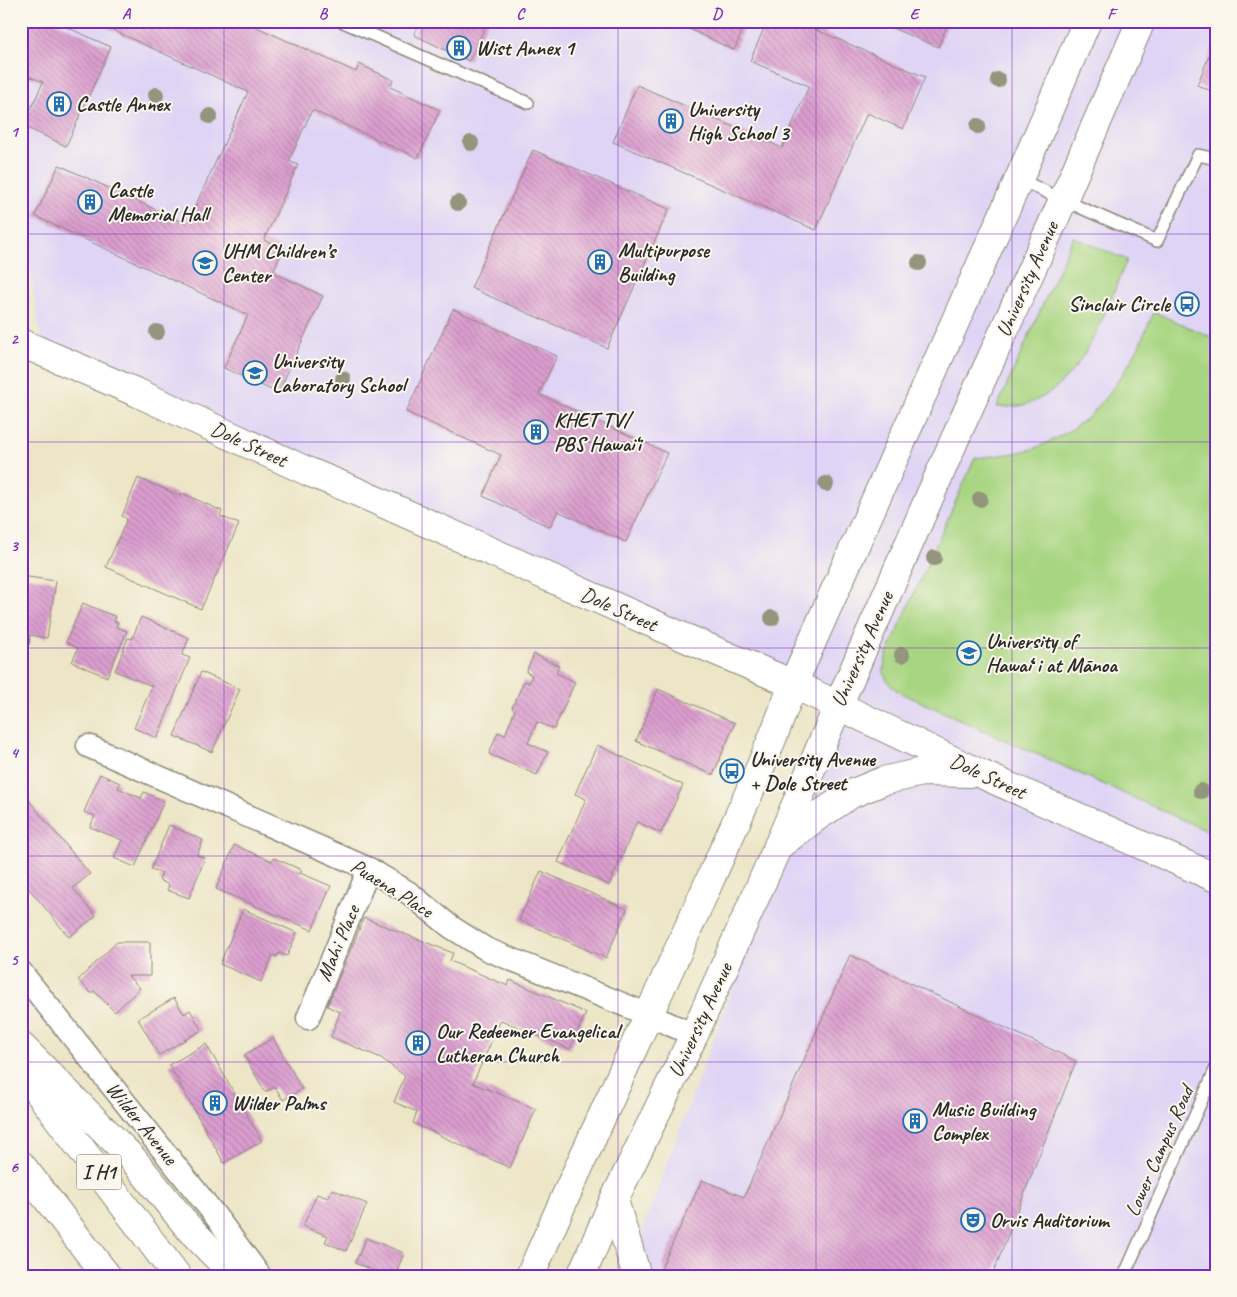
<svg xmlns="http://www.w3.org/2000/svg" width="1237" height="1297" font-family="Caveat,sans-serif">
<defs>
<pattern id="building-back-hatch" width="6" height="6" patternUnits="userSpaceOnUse" patternTransform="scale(1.25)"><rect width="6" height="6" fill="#dc9ed0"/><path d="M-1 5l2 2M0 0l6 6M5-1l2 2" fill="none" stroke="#b381a9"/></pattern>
</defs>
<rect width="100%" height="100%" fill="#fbf7ec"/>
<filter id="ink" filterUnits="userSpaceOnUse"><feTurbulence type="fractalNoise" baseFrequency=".02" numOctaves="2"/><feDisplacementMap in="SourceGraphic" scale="10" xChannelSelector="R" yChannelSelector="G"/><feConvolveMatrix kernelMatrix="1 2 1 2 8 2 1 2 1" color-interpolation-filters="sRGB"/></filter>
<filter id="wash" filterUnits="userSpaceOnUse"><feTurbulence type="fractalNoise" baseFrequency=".0096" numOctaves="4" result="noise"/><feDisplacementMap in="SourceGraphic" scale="20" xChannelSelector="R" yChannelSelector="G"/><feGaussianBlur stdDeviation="1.12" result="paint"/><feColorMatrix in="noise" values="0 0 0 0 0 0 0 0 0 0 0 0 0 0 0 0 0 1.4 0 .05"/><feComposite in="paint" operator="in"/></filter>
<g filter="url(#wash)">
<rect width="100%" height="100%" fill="#ece5c6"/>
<polygon fill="#dfd4f5" points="21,21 1216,21 1216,1276 651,1276 638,1241 837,706 43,352 21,209"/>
<g fill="#a8d581" stroke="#6a8056">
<path d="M1073 237 1127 260C1105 311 1083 388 1024 405 1016 407 1005 407 997 407Z"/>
<path d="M1154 312 1216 339V835L903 694C885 684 880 675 887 654L975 458 1010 454 1033 449 1053 440 1072 429 1091 415 1110 392 1126 369 1139 346Z"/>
</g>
<g id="blocks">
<g fill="url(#building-back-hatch)">
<polygon points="29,21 53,21 111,47 66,146 23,126 43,82 21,73 21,38"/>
<polygon points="112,21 252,21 250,24 356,72 359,64 393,80 390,87 440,110 418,158 312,110 289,161 298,165 264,240 283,249 273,272 323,296 278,393 224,368 248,315 35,216 59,165 187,224 248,92 108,28"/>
<polygon points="420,21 488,21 469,61 414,35"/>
<polygon points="672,21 747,21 734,50"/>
<polygon points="767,21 796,21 925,77 903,129 867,113 816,230 613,142 637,85 782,148 809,86 750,61"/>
<polygon points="875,21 949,21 938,47"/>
<polygon points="1216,39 1216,93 1197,85"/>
<polygon points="533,150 669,209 607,348 471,288"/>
<polygon points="453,309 557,356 539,394 667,453 626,542 558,511 550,527 483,496 501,455 406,412"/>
<polygon points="138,478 181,496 182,493 222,511 220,516 239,524 201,609 106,567 127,519 122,516"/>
<polygon points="21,576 56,581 47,638 30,635 29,645 21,643"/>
<polygon points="83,603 116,617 114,621 118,622 116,627 127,631 107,677 72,662 78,648 66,642"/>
<polygon points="141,617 189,638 182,655 190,658 157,738 134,728 152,686 115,671 128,638 132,639"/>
<polygon points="534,654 559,666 556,673 575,682 554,729 537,722 528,743 548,752 537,775 489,754 498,732 505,735 515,710 512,708 524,681 529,683 532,675 526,672"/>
<polygon points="201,672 240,689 212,752 174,736"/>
<polygon points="658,689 735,723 713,775 636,741"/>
<polygon points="597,745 683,785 661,833 637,822 609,885 558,862 586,799 575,794"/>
<polygon points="100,774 120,783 118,788 141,798 144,792 164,801 135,867 114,858 122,840 90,827 95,816 84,812"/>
<polygon points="21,791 90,874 73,888 96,916 69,937 21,879"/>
<polygon points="169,825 203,840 197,855 205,858 189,898 167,890 169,885 159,880 162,873 151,869"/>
<polygon points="234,845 272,861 274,858 302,870 300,873 331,886 312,930 216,889"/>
<polygon points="541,871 627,909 606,958 519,920"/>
<polygon points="243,909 297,933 287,956 279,953 277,957 273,955 261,982 220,964"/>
<polygon points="364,918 453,953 450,961 508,986 510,980 586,1013 570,1049 501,1020 473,1083 536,1109 510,1168 413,1123 417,1112 394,1102 405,1076 381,1058 331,1037 340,1012 327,1006"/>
<polygon points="117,942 150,942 150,976 128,976 140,988 115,1012 94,991 91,993 78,980"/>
<polygon points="850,955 1076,1061 992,1276 666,1276 662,1266 702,1180 744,1197"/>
<polygon points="174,998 184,1014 190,1010 202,1030 159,1055 138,1019"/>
<polygon points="273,1038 302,1089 283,1100 275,1087 265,1092 244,1055"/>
<polygon points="206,1044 262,1141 224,1163 169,1065"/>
<polygon points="332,1189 367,1204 346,1251 325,1242 328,1236 303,1226 317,1194 328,1198"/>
<polygon points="366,1238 404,1253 395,1276 387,1276 355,1263"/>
</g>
</g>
</g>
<g filter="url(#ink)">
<use href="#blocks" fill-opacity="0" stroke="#8c8878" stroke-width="1"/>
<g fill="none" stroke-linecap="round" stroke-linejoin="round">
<g stroke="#8c8878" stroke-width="14">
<g id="service">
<polyline points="341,21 528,103"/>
<polyline points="1019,179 1063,200 1157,241 1198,155 1216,159"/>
<polyline points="1124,1276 1216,1068"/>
</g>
</g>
<g stroke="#8c8878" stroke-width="25">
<g id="minor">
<polyline points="88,746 369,869 409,893 451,927 486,949 649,1015 694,1035"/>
<polyline points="21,972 214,1214 260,1276"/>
<polyline points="308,1018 369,869"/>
</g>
</g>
<g stroke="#8c8878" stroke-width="30">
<g id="tertiary">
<polyline points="21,343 138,393 309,472 353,490 681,636 793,684 981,774 1216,878"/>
<polyline points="778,846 815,818 851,794 883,781 922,772 969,773"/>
</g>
</g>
<g stroke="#8c8878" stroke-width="30">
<g id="secondary">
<path d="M530 1276C588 1144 650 1014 709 882 738 817 769 752 793 684L1019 179 1087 21"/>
<polyline points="581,1276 614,1200 694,1035 778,846 838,706 954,441 1063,200 1141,21"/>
</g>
</g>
<g stroke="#8c8878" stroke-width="30">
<g id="motorway">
<polyline points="21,1046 132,1158 188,1227 212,1252 236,1276"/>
<polyline points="21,1069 177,1276"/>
<polyline points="21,1165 107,1276"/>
<polyline points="614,1200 637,1276"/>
</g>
</g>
<use href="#service" stroke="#fff" stroke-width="11"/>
<use href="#minor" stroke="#fff" stroke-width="22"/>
<use href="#tertiary" stroke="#fff" stroke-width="28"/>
<use href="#secondary" stroke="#fff" stroke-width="28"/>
<use href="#motorway" stroke="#fff" stroke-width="28"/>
</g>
<g fill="#93967c">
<circle cx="998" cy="80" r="8"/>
<circle cx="156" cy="95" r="8"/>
<circle cx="210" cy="116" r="8"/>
<circle cx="978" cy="126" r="8"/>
<circle cx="471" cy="143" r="8"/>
<circle cx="458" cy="203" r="8"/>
<circle cx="919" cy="263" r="8"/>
<circle cx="157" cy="332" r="8"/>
<circle cx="343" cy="379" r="8"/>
<circle cx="826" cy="484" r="8"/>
<circle cx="980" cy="499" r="8"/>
<circle cx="934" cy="558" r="8"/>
<circle cx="772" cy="618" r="8"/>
<circle cx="902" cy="655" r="8"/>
<circle cx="1201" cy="791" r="8"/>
</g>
</g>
<path fill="none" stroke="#7b2cbf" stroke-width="1" stroke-opacity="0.55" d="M224 21V1276M422 21V1276M618 21V1276M816 21V1276M1012 21V1276M21 234H1216M21 442H1216M21 648H1216M21 856H1216M21 1062H1216"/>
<defs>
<g id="building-ring" transform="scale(1.25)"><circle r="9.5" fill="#fbf7ec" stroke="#1f6fb2" stroke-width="1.5"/><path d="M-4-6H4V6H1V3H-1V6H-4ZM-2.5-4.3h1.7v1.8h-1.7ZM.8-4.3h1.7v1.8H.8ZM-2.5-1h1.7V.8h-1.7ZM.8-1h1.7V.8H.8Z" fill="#1f6fb2"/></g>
<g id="school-ring" transform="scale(1.25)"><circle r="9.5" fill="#fbf7ec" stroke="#1f6fb2" stroke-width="1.5"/><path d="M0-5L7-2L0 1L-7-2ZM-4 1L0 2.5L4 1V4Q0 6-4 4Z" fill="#1f6fb2"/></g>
<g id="bus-ring" transform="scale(1.25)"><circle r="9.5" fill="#fbf7ec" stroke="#1f6fb2" stroke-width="1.5"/><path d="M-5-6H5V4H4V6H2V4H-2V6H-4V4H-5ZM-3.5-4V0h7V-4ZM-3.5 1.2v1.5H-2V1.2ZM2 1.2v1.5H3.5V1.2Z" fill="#1f6fb2"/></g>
<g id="university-ring" transform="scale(1.25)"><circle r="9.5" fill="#fbf7ec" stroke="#1f6fb2" stroke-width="1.5"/><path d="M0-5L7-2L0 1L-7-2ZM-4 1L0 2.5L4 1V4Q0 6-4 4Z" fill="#1f6fb2"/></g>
<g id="theatre-ring" transform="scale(1.25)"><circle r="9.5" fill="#fbf7ec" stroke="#1f6fb2" stroke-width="1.5"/><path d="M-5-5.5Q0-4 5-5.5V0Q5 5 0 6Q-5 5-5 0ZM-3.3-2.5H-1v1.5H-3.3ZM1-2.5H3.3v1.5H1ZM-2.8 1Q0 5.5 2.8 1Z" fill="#1f6fb2"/></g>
</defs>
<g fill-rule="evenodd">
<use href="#building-ring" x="459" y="48"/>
<use href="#building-ring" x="59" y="104"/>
<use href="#building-ring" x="671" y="121"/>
<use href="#building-ring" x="90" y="202"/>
<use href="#building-ring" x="600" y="262"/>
<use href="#school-ring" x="205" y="263"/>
<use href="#bus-ring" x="1187" y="304"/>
<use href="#school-ring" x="255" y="373"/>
<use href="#building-ring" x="536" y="432"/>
<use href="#university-ring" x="969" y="653"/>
<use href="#bus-ring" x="732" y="771"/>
<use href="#building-ring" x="418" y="1043"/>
<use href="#building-ring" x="215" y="1103"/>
<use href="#building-ring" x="915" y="1121"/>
<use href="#theatre-ring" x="973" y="1220"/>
</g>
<g text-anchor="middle" stroke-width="4" stroke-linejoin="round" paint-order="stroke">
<rect fill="#fbf7ec" stroke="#696865" stroke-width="1" x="76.5" y="1154.5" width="45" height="35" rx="4"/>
<g font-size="20" font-weight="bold" fill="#2b2b2b">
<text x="99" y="1179">I H1</text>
</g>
<g font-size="21" font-weight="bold" fill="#2b2b2b" stroke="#fbf7ec" text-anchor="start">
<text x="476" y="55">Wist Annex 1</text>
<text x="76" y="111">Castle Annex</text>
<text x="688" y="116">University<tspan x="688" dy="24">High School 3</tspan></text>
<text x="108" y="197">Castle<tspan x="108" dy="24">Memorial Hall</tspan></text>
<text x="618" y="257">Multipurpose<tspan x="618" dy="24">Building</tspan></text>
<text x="222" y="258">UHM Children’s<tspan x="222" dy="24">Center</tspan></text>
<text x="1170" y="311" text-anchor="end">Sinclair Circle</text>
<text x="272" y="368">University<tspan x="272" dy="24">Laboratory School</tspan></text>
<text x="554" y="427">KHET TV/<tspan x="554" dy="24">PBS Hawai‘i</tspan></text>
<text x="986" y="648">University of<tspan x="986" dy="24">Hawaiʻi at Mānoa</tspan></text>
<text x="750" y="766">University Avenue<tspan x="750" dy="24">+ Dole Street</tspan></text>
<text x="436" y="1038">Our Redeemer Evangelical<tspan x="436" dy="24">Lutheran Church</tspan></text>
<text x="232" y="1110">Wilder Palms</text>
<text x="932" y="1116">Music Building<tspan x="932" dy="24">Complex</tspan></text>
<text x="990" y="1227">Orvis Auditorium</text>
</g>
<g font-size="21" fill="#2b2b2b" stroke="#fbf7ec">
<text transform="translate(1027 279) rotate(-66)" y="7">University Avenue</text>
<text transform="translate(249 444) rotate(25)" y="7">Dole Street</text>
<text transform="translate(619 609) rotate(24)" y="7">Dole Street</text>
<text transform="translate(862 649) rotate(-66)" y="7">University Avenue</text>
<text transform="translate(988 776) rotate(25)" y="7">Dole Street</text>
<text transform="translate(392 888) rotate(32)" y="7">Puaena Place</text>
<text transform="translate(338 943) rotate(-67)" y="7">Mahi Place</text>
<text transform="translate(700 1020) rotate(-65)" y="7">University Avenue</text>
<text transform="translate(142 1123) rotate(51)" y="7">Wilder Avenue</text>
<text transform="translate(1159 1151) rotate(-66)" y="7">Lower Campus Road</text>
</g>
</g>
<rect width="1237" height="1297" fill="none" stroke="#fbf7ec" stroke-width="55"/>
<rect x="28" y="28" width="1182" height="1242" fill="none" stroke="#7b2cbf" stroke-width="2"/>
<g font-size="16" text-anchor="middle" font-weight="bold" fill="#7b2cbf">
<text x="126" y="19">A</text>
<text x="323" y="19">B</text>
<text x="520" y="19">C</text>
<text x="717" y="19">D</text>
<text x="914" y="19">E</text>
<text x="1111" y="19">F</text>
<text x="14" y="137">1</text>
<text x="14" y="344">2</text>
<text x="14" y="551">3</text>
<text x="14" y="758">4</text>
<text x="14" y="965">5</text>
<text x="14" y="1172">6</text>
</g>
</svg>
